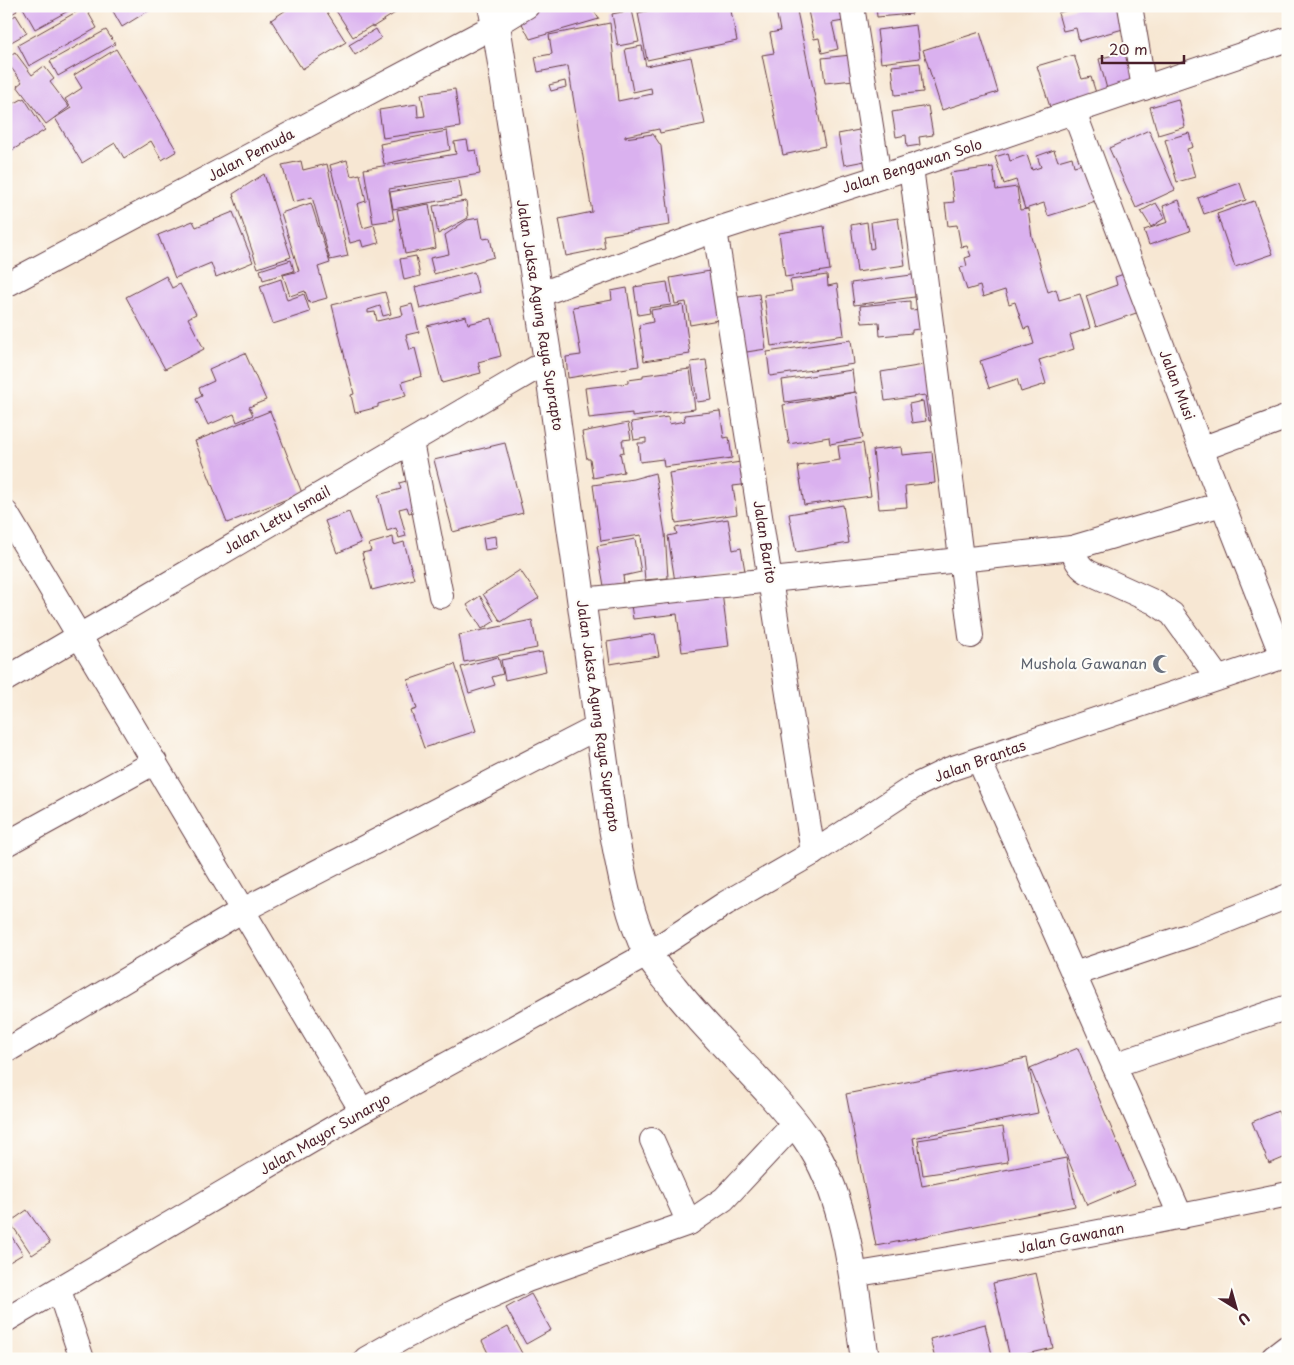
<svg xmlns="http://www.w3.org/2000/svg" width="1294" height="1365" font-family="'Playpen Sans',sans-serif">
<rect width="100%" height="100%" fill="#fdfcf7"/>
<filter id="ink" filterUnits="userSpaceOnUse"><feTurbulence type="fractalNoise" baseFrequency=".02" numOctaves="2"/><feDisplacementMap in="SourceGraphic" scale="10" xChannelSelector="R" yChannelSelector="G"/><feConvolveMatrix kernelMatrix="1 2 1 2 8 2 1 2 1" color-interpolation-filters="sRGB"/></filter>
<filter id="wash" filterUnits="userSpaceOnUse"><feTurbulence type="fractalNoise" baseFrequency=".0096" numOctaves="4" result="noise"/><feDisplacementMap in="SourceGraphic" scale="20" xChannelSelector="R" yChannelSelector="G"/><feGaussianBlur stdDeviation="1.12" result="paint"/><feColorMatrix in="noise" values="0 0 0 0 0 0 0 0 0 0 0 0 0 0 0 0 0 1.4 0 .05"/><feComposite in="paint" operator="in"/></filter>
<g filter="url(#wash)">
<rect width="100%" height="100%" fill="#f7e7d3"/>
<g id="blocks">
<g fill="#dab1ef">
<polygon points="6,6 15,6 17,11 6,17"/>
<polygon points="22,6 77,6 35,29"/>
<polygon points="110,6 156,6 122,27"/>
<polygon points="292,6 323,6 346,42 302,69 271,20"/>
<polygon points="333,6 406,6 373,27 371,26 353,37"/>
<polygon points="531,6 591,6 599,19 530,39 517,14"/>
<polygon points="668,6 730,6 737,41 647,60 638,13"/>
<polygon points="796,6 825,146 783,155 762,55 774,53 770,33 780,31 776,10"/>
<polygon points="807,6 847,6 849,20 832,23 838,49 822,53 819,38 814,39"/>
<polygon points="876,6 911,6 912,14 877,17"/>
<polygon points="1081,6 1122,6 1127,28 1079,41 1076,28 1063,31 1058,13"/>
<polygon points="85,7 97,28 29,66 18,45"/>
<polygon points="632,10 639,42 618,46 612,14"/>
<polygon points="16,15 27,33 6,45 6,21"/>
<polygon points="610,23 618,101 652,94 651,88 633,92 625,49 642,46 646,66 691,57 705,124 660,133 659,129 625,136 625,138 653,134 661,146 670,225 603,235 605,248 566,256 559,219 592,212 568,66 538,72 535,57 552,54 549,35"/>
<polygon points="916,25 920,58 881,63 877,30"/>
<polygon points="376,29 381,38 355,55 349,45"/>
<polygon points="106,30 115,44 58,76 50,61"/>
<polygon points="980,32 998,92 942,110 923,50"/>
<polygon points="116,49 177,151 162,160 151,141 124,158 115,143 82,163 55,118 71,108 65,99 82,88 74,75"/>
<polygon points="1127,51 1136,85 1108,93 1099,59"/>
<polygon points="15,52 32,75 44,66 54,79 50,82 69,107 46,124 17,86 22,82 6,61 6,58"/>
<polygon points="851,55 854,80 825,83 822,58"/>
<polygon points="1074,55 1082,79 1091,77 1096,93 1050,107 1037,66"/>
<polygon points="920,63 923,92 895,95 892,66"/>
<polygon points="565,81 566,87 551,91 549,85"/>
<polygon points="455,89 460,127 383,138 379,110 417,104 418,117 425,116 421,94"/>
<polygon points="24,98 45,130 6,154 6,108"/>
<polygon points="1178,99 1185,127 1158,135 1150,107"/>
<polygon points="928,106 933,135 919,137 920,145 907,147 906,135 896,137 892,112"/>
<polygon points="864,129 870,160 844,165 838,134"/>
<polygon points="1149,130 1175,190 1136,208 1109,148"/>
<polygon points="447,131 450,150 384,164 380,144"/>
<polygon points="1189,133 1193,147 1187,149 1195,177 1177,182 1165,140"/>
<polygon points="467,140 469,151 476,150 480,174 389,189 394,220 373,223 364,169 456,154 454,142"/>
<polygon points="1054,150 1058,161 1072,157 1074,166 1090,162 1102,199 1048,216 1044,203 1025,209 1016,180 1004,184 995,157 1008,153 1010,161 1027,155 1032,170 1041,167 1037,156"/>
<polygon points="347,160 351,176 360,174 366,201 357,204 363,228 374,225 379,243 363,247 361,240 350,243 330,165"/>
<polygon points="301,161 303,170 327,164 348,256 330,260 312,197 293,202 282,165"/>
<polygon points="993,167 996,190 1017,187 1020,210 1028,209 1032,237 1048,292 1056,289 1059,300 1080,294 1090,328 1070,335 1074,349 1039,360 1046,384 1021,392 1017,379 989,388 980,361 1034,344 1029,327 1024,329 1015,302 1009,304 1005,290 983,297 980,286 967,290 960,268 967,266 965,258 971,256 967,246 961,247 957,225 948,226 945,203 954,202 950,173"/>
<polygon points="264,174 291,257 258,268 233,194"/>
<polygon points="459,180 462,197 393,209 390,192"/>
<polygon points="1240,183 1246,200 1204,214 1198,198"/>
<polygon points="1179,200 1190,231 1149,245 1144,230 1168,222 1163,206"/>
<polygon points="466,201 468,218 438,234 433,206"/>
<polygon points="1254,201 1273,254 1235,267 1217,214"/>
<polygon points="311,203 330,263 318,267 327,298 309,303 305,291 290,296 283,275 299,271 281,213"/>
<polygon points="1156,203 1165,218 1151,227 1141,211"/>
<polygon points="429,204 436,248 405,254 397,210"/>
<polygon points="233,212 253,262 216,277 211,263 175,278 158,235 193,221 196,227"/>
<polygon points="479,218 483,239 490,238 494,257 434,274 430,258 449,254 445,235 467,220"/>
<polygon points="898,218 905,265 857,272 851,225 867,222 870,249 874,248 871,222"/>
<polygon points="824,226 830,270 785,277 779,233"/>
<polygon points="416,256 420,276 404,280 400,259"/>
<polygon points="291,260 294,271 263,280 260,270"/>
<polygon points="710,271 724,319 690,325 686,302 675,304 670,278"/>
<polygon points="474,272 479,293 420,309 415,287"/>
<polygon points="1130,272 1142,311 1096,327 1086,296 1117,285 1115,277"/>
<polygon points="919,274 922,296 854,305 851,283"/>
<polygon points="827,275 828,286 837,284 844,335 771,346 764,295 792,291 790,280"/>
<polygon points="166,276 172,288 180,284 196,314 188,318 204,349 165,369 126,297"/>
<polygon points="281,279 287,300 304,294 310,312 273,324 260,286"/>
<polygon points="667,282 671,305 649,308 650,313 638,315 634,287"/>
<polygon points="627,288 639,366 568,378 566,357 581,355 573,307 612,300 611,291"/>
<polygon points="385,292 391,314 383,316 380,306 368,310 368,313 375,312 377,321 403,315 401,307 412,304 419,332 406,335 410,350 415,348 422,376 402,382 406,396 378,404 378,407 355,413 351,395 354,394 332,305"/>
<polygon points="759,294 766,349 740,353 732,298"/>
<polygon points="910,301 910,310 924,309 925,328 912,330 912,333 880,336 879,322 862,323 860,306"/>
<polygon points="683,305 690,354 644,361 639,325 653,322 651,310"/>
<polygon points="466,316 468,324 492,318 501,356 478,362 481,373 442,383 427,326"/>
<polygon points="851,340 854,364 770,376 767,352"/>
<polygon points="245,353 266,400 249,407 253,415 237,422 234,414 208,425 196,399 202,396 199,388 214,381 209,369"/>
<polygon points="706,360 712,400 697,402 691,362"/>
<polygon points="930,364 942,419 929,421 925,395 885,401 881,372"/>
<polygon points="690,369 695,409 632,417 632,413 589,418 585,388 628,383 628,380 643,378 643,375"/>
<polygon points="852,370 855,392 785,402 782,380"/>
<polygon points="856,392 863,438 830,444 829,437 789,444 783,405"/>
<polygon points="923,401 926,421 912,423 909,404"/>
<polygon points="270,411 302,493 227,523 195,441"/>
<polygon points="720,411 724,438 729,437 732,458 664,467 663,459 640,462 638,443 646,443 646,438 634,440 631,422 668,417 669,424 685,421 684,415"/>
<polygon points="628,423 631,439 622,440 624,452 620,453 624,472 593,478 590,459 587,459 582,432"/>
<polygon points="505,443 523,513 453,532 434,460"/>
<polygon points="863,443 871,496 804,505 798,466 840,460 838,446"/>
<polygon points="901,447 902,455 932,452 935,483 905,486 907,507 879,509 873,450"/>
<polygon points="747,461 750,484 733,486 737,514 676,523 669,473"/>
<polygon points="655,473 665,533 668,578 645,580 641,535 601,541 593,485 633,479"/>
<polygon points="410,480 418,511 409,513 407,507 399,509 406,536 399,538 396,528 387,531 378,495 401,489 399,483"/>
<polygon points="843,505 849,543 796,552 789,514"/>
<polygon points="349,512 361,543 337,553 325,521"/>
<polygon points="728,519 733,550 741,548 745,571 675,582 668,536 677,534 675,528"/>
<polygon points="496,536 497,548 485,550 483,538"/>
<polygon points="393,537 394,545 404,542 414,579 372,590 362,553 371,551 369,544"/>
<polygon points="635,539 641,572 623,576 624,583 604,586 597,546"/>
<polygon points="520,570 539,598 501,622 483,594"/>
<polygon points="722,593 729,646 682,652 677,614 633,619 631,605"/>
<polygon points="480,596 495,621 482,629 467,605"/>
<polygon points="532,620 537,648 464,662 459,635"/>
<polygon points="655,634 659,656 610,664 607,642"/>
<polygon points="542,652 546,671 505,680 501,660"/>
<polygon points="498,657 503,674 492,677 495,685 469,693 461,667"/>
<polygon points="455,664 476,731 424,748 411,711 417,709 408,680"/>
<polygon points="1078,1048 1135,1185 1087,1205 1030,1068"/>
<polygon points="1027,1058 1038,1113 913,1138 922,1186 1066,1158 1075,1206 876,1246 846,1094"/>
<polygon points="1278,1111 1288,1134 1288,1156 1269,1164 1252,1122"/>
<polygon points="1003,1127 1008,1162 923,1175 918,1140"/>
<polygon points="27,1210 50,1243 32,1255 10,1222"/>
<polygon points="6,1228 23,1254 6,1264"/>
<polygon points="1036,1273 1053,1348 1010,1358 993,1283"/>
<polygon points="531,1294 551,1330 526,1344 506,1308"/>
<polygon points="985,1324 993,1359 935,1359 930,1339"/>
<polygon points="508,1327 525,1359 491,1359 482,1341"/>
</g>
</g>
</g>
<g filter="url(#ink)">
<use href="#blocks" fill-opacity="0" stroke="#643d44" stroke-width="1"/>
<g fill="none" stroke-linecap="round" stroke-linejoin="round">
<g stroke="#643d44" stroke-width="26">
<g id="street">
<polyline points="852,6 879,177"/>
<polyline points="1130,6 1144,88"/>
<polyline points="1074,112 1201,449 1282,656"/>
<polyline points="911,167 971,636"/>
<polyline points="715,230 813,853"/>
<polyline points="6,285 496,25 527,6"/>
<polyline points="538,295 715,230 911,167 1288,39"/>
<polyline points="411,442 441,596"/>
<polyline points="1201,449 1288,417"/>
<polyline points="6,513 362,1111"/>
<path d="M1072 548C1075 558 1078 566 1088 572L1154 602 1172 614 1218 678"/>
<polyline points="583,600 1072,548 1222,504"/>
<polyline points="6,679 548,361"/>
<polyline points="979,760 1181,1217"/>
<polyline points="6,844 155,762"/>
<polyline points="1074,974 1193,934 1288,896"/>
<polyline points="6,1051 243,910 598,727"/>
<polyline points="1114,1065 1288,1007"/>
<polyline points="652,1140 689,1223"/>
<path d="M852 1275C998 1252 1143 1225 1288 1194"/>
<polyline points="59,1290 82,1359"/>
<polyline points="6,1320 362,1111 648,954 726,903 813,853 915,786 950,769 1288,655"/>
<polyline points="366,1359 401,1339 456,1311 527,1280 689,1223 724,1199 794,1124"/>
</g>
</g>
<g stroke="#643d44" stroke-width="30">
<polyline id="secondary" points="1275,1359 1288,1349"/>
</g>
<g stroke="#643d44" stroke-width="30">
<path id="primary" d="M492 6 496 25 548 361 613 828C621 870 628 914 647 952 653 965 665 977 674 988 715 1041 768 1084 806 1138 849 1199 854 1287 865 1359"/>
</g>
<use href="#street" stroke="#fff" stroke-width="24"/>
<use href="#secondary" stroke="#fff" stroke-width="28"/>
<use href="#primary" stroke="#fff" stroke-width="28"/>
</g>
</g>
<defs>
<g id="mosque-bare" transform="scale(1.5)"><path d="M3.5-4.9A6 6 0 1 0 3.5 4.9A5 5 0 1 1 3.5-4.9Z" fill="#6b7280" stroke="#fdfcf7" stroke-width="2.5" paint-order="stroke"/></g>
</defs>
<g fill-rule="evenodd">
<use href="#mosque-bare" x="1162" y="664"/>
</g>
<g text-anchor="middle" stroke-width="4.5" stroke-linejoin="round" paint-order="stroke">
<g font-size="14" fill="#4a1f2b" stroke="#fdfcf7">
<text transform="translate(251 155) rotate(-28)" y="5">Jalan Pemuda</text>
<text transform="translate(912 166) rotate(-18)" y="5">Jalan Bengawan Solo</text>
<text transform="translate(540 315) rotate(81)" y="5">Jalan Jaksa Agung Raya Suprapto</text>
<text transform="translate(1177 385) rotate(69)" y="5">Jalan Musi</text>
<text transform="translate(277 520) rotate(-30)" y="5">Jalan Lettu Ismail</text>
<text transform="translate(765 542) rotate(81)" y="5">Jalan Barito</text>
<text transform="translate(598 716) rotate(82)" y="5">Jalan Jaksa Agung Raya Suprapto</text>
<text transform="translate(980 761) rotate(-20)" y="5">Jalan Brantas</text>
<text transform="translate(325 1134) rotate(-30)" y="5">Jalan Mayor Sunaryo</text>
<text transform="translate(1071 1238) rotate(-11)" y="5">Jalan Gawanan</text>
</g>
<g font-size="14" fill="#5b616d" stroke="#fdfcf7" text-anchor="end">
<text x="1147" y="669">Mushola Gawanan</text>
</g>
</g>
<rect width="1294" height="1365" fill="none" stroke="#fdfcf7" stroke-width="25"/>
<g transform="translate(1236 1308) rotate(143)" stroke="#fdfcf7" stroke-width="4" paint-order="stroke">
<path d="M0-4L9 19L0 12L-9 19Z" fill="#4a1f2b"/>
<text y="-8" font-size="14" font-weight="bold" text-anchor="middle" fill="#4a1f2b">U</text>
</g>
<path d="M1102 55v8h82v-8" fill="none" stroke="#4a1f2b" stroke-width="2.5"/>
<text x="1109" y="55" font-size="15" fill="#4a1f2b" stroke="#fdfcf7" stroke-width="4" paint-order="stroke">20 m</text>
</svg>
